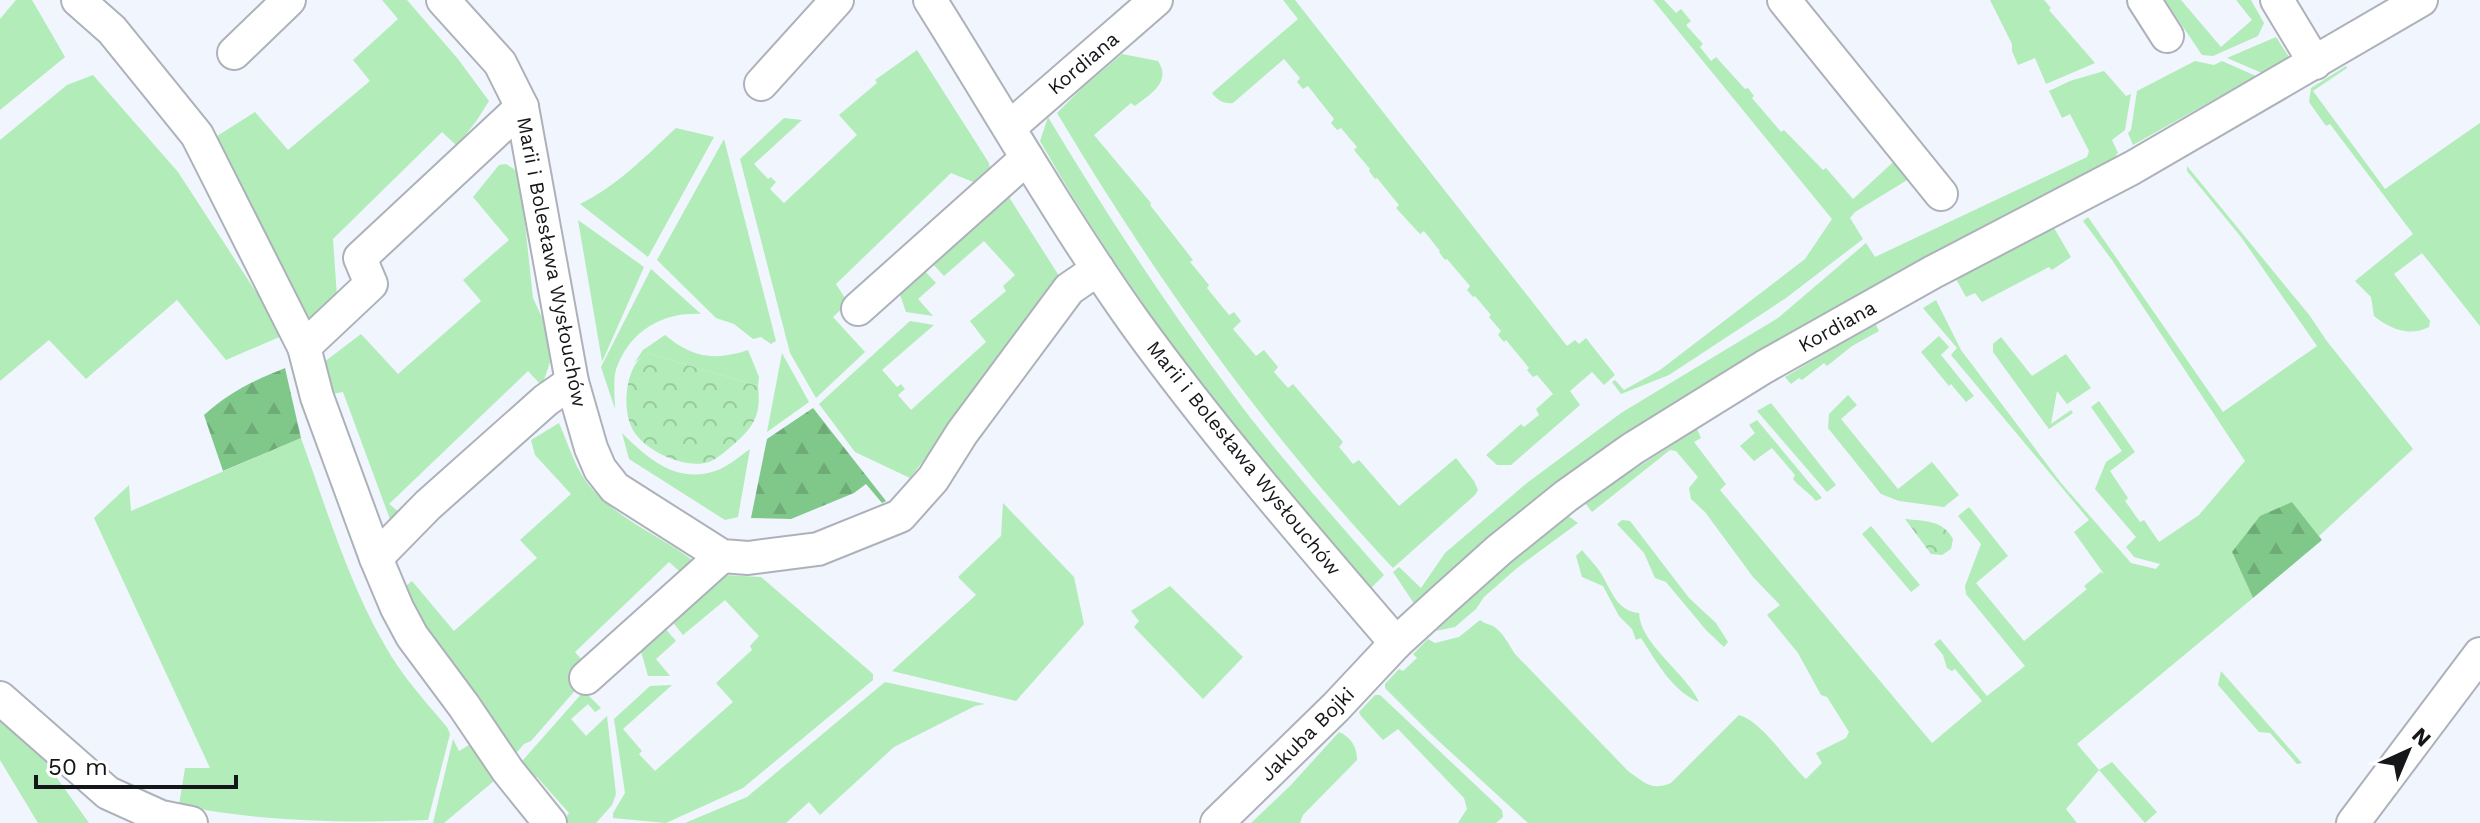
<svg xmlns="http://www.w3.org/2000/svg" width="2480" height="823" font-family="'Work Sans',sans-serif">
<defs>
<pattern id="forest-firs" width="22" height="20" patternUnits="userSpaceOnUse" patternTransform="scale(2)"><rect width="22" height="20" fill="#80c88a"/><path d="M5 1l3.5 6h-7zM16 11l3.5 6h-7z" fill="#6eab76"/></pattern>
<pattern id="park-crowns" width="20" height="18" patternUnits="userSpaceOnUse" patternTransform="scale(2)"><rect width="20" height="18" fill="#b2ecb8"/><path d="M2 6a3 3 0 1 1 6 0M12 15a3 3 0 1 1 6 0" fill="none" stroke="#98ca9e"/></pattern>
</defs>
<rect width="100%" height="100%" fill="#f0f5fe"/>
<g fill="#b2ecb8">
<polygon points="16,0 32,0 65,57 0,110 0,19"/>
<polygon points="382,0 407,0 458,59 489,101 477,120 457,146 442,132 333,239 337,297 311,324 286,296 214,138 255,112 288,150 370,81 353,60 398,19"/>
<path d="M1283 0H1295L1567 346 1575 340 1579 344 1586 338 1615 375 1604 385 1592 372 1570 391 1580 405 1511 465H1497L1486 455 1521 424 1524 427 1539 415 1536 409 1553 394 1537 375 1533 377 1527 370 1529 368 1506 340 1504 342 1498 335 1501 331 1489 317 1491 315 1475 296 1473 297 1467 290 1470 286 1447 259 1445 260 1439 252 1440 251 1424 231 1420 234 1396 208 1399 205 1377 178 1375 179 1369 171 1370 169 1354 150 1357 147 1341 128 1337 130 1331 123 1334 119 1308 86 1303 89 1297 82 1300 78 1284 59 1233 103C1224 104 1218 101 1212 93L1298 19Z"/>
<polygon points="1653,0 1664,0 1676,13 1681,9 1691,21 1686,25 1703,44 1700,47 1711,61 1716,57 1745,89 1748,88 1754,96 1752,98 1781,132 1784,130 1823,170 1826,168 1853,199 1902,154 1917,174 1855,212 1850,218 1863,239 1786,298 1669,375 1621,394 1612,382 1615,380 1624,390 1660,370 1805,259 1832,219"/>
<polygon points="1990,0 2044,0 2051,8 2049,10 2095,63 2046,84 2035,58 2018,65 2012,51 2012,44"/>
<polygon points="2165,0 2181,0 2221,47 2252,20 2236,0 2251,0 2264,23 2258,36 2213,56 2202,55"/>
<polygon points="2276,37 2289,57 2262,73 2227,58"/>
<polygon points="917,50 989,163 991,176 983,186 951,173 836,284 848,303 833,317 865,352 816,398 790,353 740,159 784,118 802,120 754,164 768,179 771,177 776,182 770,189 784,203 857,135 839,115 877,83 875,80"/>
<path d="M1122 54 1158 61C1172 82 1150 94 1135 106L1131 103 1094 135 1151 203 1150 205 1193 260 1190 262 1209 285 1207 288 1229 315 1234 312 1241 321 1233 329 1256 356 1264 350 1278 367 1274 372 1288 388 1293 384 1343 442 1339 447 1353 464 1359 460 1399 506 1456 458 1474 481 1478 490 1475 495 1393 568C1263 430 1153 274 1057 113L1084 86Z"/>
<polygon points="2195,61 2214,65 2222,61 2256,76 2133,145 2128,133 2131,130 2137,91"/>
<path d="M2346 66 2347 68 2313 91 2385 189 2480 123V326L2422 253 2394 274 2430 321 2429 327C2409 337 2390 329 2374 316L2371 297 2355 281 2413 234 2330 124 2326 126 2309 102 2311 88Z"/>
<polygon points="2104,71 2126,96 2131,94 2125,130 2112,140 2118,153 2116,155 2118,160 1967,238 1417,608 1393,572 1399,567 1421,588 1445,553 1527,483 1621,413 1778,318 1866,243 1875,257 2087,157 2089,151 2070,114 2062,118 2049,91 2070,81"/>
<polygon points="93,75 178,172 284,335 226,360 177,300 86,379 49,340 0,381 0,140 67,85"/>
<path d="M1048 117C1105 212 1165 304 1231 392 1278 456 1332 515 1384 575L1370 589C1339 557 1311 521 1283 486 1193 378 1110 264 1040 141Z"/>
<path d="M676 128 714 137 648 257 580 204C617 186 646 156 676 128Z"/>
<polygon points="724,139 776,341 771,344 761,337 753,339 734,324 716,318 657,260"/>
<polygon points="506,164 514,169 520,177 533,298 545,324 550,362 542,386 528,371 389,504 403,515 382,535 376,532 391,522 343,392 326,395 319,366 361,334 398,374 481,301 463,280 509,240 473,197 499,165"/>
<path d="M2187 166 2310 316 2326 340 2413 449 2319 536 2292 502 2232 552 2253 598 2077 744 2099 770 2112 762 2157 812 2145 823 2099 770 2066 809 2077 823H1528L1431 734 1385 688V684L1399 669 1403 671 1417 658 1413 654 1428 639 1435 643 1459 637 1480 620C1484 623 1488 624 1493 626 1503 632 1509 645 1515 654L1628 771C1645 783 1651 791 1671 783L1739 715C1763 722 1787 762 1806 779L1822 763 1816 753 1846 738 1849 732 1827 697 1821 695 1798 653 1767 615 1780 605 1753 577 1705 512 1691 499 1689 488 1698 477 1676 451 1670 450 1592 512 1584 502 1697 429 1701 438 1694 442 1726 484 1720 490 1932 743 1982 701 1955 669 1952 671 1947 668 1943 655 1934 644 1940 639 1987 696 2025 666 1966 594 1965 586 1981 544 1958 516 1969 507 2008 556 1976 583 2024 641 2087 589 2084 586 2101 572 2104 574 2074 532 2089 520 1951 355 1957 348 1923 308 1936 300 1961 350 2061 483 2131 563 2156 569 2160 564 2134 557 2126 547 2136 537 2095 489 2106 462 2122 451 2091 407 2099 401 2135 452 2110 471 2128 498 2125 501 2140 522 2144 520 2159 542 2199 515 2245 461 2112 260 2083 221 2088 217 2223 412 2317 346 2241 237 2187 171Z"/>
<polygon points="1007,194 1061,279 910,478 855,452 819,404 910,321 934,325 882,370 897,387 901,384 905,389 898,395 911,410 986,342 970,321 1006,291 1003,286 1015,275 984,241 944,276 930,261"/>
<polygon points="578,220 644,267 602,362 602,361"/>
<polygon points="2054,228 2071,257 2052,270 2049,267 1982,302 1975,293 1966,297 1956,279"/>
<polygon points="922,268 936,283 918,299 933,316 906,312 898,289"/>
<path d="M651 269 701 314C664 312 633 329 618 364 612 376 615 395 615 409L601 367Z"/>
<polygon points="1875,323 1879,331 1852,346 1827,366 1824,363 1802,380 1799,378 1791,384 1785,377"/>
<path d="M665 335C692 358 715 361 748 350L759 377 758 386 647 353 635 362 643 350Z"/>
<polygon points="1939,336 1949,347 1941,355 1974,396 1966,402 1951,384 1949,386 1921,352"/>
<polygon points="2001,337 2032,376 2066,354 2091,388 2067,404 2057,391 2051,424 2071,410 2073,413 2049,429 1993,352 1993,344"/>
<polygon points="782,353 809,402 767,432"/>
<polygon points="1848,395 1857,405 1841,419 1898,489 1932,462 1959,495 1944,507 1899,501 1881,494 1828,428 1829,414"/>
<polygon points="1771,403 1836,485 1827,492 1757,411"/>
<path d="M1757 420 1822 498 1816 501C1809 492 1799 487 1793 479L1795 475 1772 448 1754 461 1740 446 1755 433 1749 425Z"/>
<path d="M559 423C567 441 574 464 585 480 612 518 661 535 696 563L687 578 669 562 575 652 587 666 579 686 531 741 524 744 510 760 467 694 473 689 465 679 459 684 400 591 412 581 454 631 537 558 520 540 571 494 535 455 531 440Z"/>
<path d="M622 433C649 460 678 485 718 470 730 465 740 456 750 449L738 517 725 520 629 459Z"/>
<path d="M301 438C328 513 353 598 397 665 412 687 430 707 447 727L450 734 428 820C353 823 274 822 199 809L193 817 179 805 185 768H210L94 518 129 485 131 511Z"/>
<polygon points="1003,503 1074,577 1084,624 1016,701 892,671 976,595 958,577 1001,536"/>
<polygon points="1567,515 1578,523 1517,568 1484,597 1476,609 1455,627 1436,631 1488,582"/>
<polygon points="1622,520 1630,521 1689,598 1716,623 1728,642 1724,647 1706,630 1666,582 1655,578 1644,553 1617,524"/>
<polygon points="1871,526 1920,585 1911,592 1862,534"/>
<path d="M1582 550C1588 558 1597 566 1602 575 1612 592 1617 611 1639 613 1640 644 1686 673 1699 702 1673 692 1656 661 1641 638L1636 640 1632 629 1619 616 1603 586 1582 577 1576 556Z"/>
<polygon points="724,575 761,577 873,674 873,680 743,788 666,823 613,818 613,813 625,793 614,719 650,686 672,685 623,729 642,751 639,754 655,771 733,702 716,683 752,650 750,646 759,636 725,600 683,635 671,620"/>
<polygon points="1170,586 1243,657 1203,699 1134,627 1139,621 1131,611"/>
<polygon points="664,627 676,641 656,659 670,676 648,676 640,648"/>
<polygon points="2221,671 2302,763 2297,764 2270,733 2259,732 2218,685"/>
<polygon points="885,682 985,704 975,706 894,747 820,815 809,802 786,823 685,823 747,797"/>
<polygon points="584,691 601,708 595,712 588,704 571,719 586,736 607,716 616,794 612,805 596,823 568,823 564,820 569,813 537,777 529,783 516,768"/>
<polygon points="1375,695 1380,695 1502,810 1503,817 1496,823 1458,823 1467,809 1464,798 1398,729 1383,740 1361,716 1359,712"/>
<polygon points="0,714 37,750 89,823 38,823 0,760"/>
<path d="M1339 732C1351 737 1357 747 1357 760L1303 815 1300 823H1251L1291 785Z"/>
<polygon points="453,739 459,751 476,741 501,775 444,823 433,823"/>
</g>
<g fill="url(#forest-firs)">
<path d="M285 368 301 438 223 471 204 415C231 391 253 381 285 368Z"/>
<polygon points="813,408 886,501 882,503 866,484 854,493 791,519 751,518 767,439"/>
<polygon points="2292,502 2322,540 2253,598 2232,552 2260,516"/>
</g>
<g fill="url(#park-crowns)">
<path d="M647 353 758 386C761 414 755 426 734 444 727 450 717 459 709 462 684 470 640 449 631 426 622 405 626 364 647 353Z"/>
<path d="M1905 519C1924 521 1943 520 1953 539L1951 549 1942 555 1931 554Z"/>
</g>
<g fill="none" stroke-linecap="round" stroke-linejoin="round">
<g stroke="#adb2ba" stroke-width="36">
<g id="minor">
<polyline points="78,0 112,30 197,135 304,347 317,397 376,558 397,608 412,636 464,706 508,771 550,823"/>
<polyline points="443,0 500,63 522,107 572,382 591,448 600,469 615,488 722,556 748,558 818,549 900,516 933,479 962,433 1069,289 1098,269"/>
<path d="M930 0C998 108 1061 219 1135 323 1216 435 1306 538 1396 643"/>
<polyline points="1784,0 1941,194"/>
<polyline points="2144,0 2167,36"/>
<polyline points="2277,0 2315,63"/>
<polyline points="234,53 289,0"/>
<polyline points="761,84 837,0"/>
<polyline points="1010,127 1156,0"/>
<polyline points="858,309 1027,158"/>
<polyline points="304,347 371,284 360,258 522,107"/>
<polyline points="376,558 428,505 546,400 572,382"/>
<polyline points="586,678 722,556"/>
<polyline points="0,698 108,793 161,817 191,823"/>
<polyline points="1217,823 1336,707 1396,643 1442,601 1499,550 1566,496 1632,449 1764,367 1933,272 2132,168 2421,0"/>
<polyline points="2353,823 2480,654"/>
</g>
</g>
<use href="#minor" stroke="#fff" stroke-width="32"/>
</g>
<g text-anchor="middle" stroke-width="8" stroke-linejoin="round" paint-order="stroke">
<g font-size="20" fill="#141619" stroke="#fff">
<text transform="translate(1083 63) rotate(-40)" y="7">Kordiana</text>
<text transform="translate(552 262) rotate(79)" y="7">Marii i Bolesława Wysłouchów</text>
<text transform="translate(1837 326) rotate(-29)" y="7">Kordiana</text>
<text transform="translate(1244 458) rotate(51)" y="7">Marii i Bolesława Wysłouchów</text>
<text transform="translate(1307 734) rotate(-45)" y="7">Jakuba Bojki</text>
</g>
</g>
<g transform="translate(2408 751) rotate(44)" stroke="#ffffff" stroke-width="6" paint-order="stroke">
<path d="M0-6L14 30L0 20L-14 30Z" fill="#141619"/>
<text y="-12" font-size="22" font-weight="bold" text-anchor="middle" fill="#141619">N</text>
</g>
<path d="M36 775v12h200v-12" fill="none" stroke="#141619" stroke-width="4"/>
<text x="48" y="775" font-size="24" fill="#141619" stroke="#ffffff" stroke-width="6" paint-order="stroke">50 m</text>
</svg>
